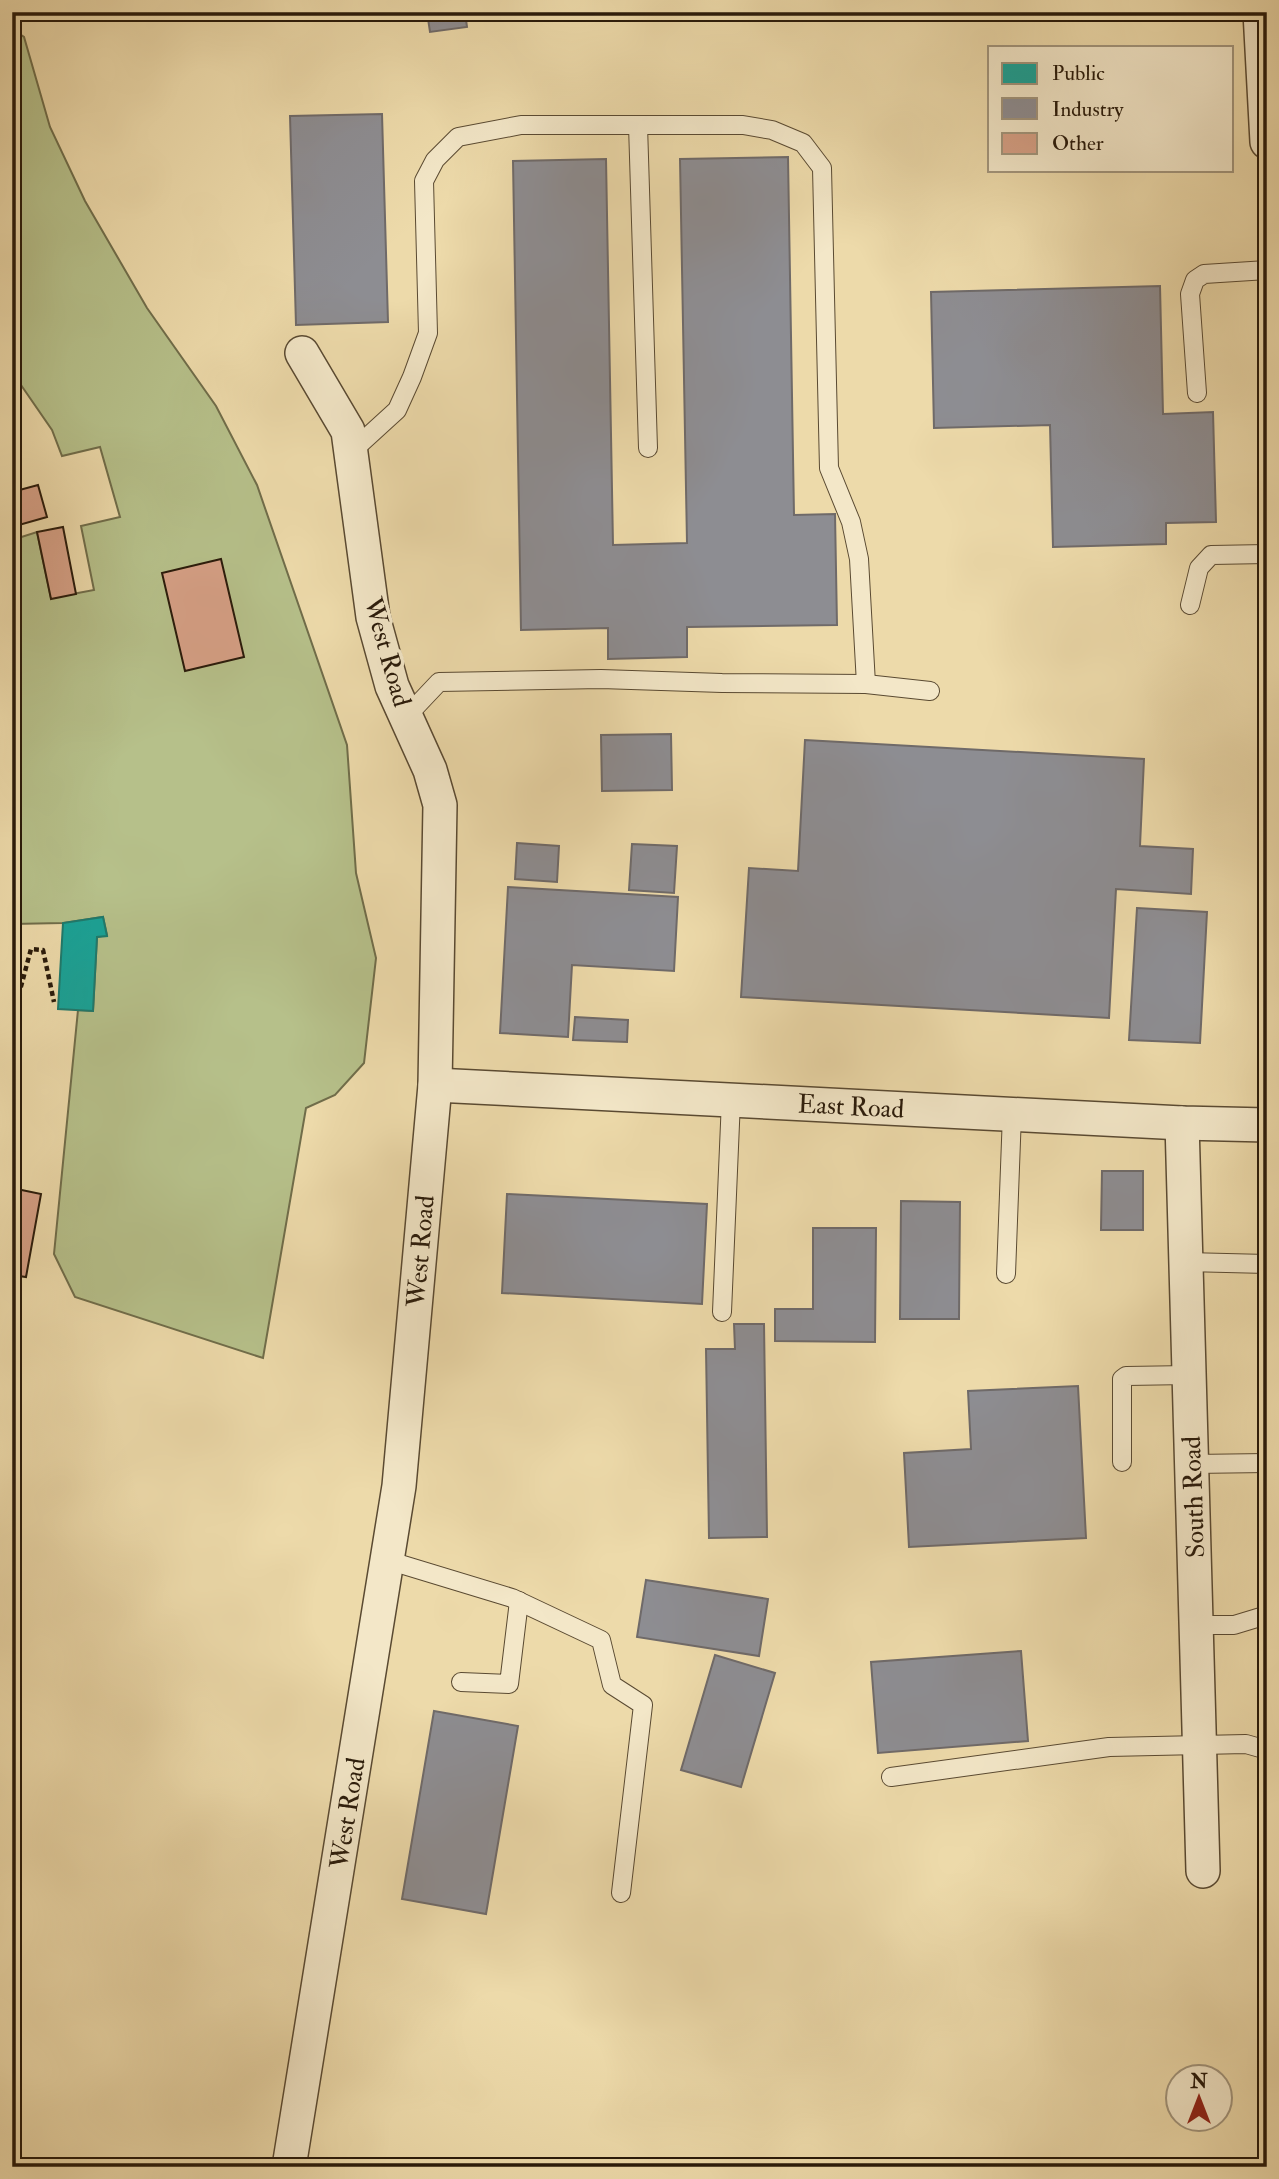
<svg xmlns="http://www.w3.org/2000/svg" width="1279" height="2179" font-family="'IM FELL Double Pica',serif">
<rect width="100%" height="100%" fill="#eddaaa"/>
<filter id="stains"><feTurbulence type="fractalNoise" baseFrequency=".00286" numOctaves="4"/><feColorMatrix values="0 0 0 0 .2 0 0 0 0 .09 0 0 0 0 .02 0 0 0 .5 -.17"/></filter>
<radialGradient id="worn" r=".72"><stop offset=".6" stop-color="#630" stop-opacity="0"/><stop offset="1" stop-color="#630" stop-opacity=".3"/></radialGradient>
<polygon fill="#b6c08a" stroke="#706d4a" stroke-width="2" points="12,29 24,37 50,127 85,201 147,308 216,406 257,485 347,745 356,873 376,958 364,1063 335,1095 306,1108 263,1358 75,1297 54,1254 78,1010 93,1011 97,937 107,935 103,917 63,923 12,924 12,540 37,532 51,598 94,590 81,526 120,517 100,447 62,456 52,430 12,372"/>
<polygon fill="#17a398" stroke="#1c7a6d" stroke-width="2" points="103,917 107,936 97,937 93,1011 58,1009 63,923"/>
<g fill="#8d8d92" stroke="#6f6a69" stroke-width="2">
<polygon points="427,12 465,12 467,27 430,32"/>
<polygon points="382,114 388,322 296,325 290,116"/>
<polygon points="788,157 794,515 835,514 837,625 687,627 687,657 608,659 608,628 521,630 513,161 606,159 613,545 687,543 680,159"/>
<polygon points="1160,286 1163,414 1213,412 1216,522 1166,523 1166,544 1053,547 1050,425 934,428 931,292"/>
<polygon points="671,734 672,790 602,791 601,735"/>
<polygon points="805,740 1144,759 1140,846 1193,849 1191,894 1116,889 1109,1018 741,997 749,868 798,871"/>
<polygon points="517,843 559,846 557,882 515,879"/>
<polygon points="632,844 677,846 674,893 629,890"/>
<polygon points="508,887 678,897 674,971 572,965 568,1037 500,1033"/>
<polygon points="1137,908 1207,912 1200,1043 1129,1040"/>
<polygon points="575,1017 628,1020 627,1042 573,1040"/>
<polygon points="1102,1171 1143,1171 1143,1230 1101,1230"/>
<polygon points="507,1194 707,1204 702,1304 502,1293"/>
<polygon points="901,1201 960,1202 959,1319 900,1319"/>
<polygon points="813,1228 876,1228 875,1342 775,1341 775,1309 813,1309"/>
<polygon points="734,1324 764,1324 767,1537 709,1538 706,1349 735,1349"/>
<polygon points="1078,1386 1086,1538 909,1547 904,1453 971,1449 968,1391"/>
<polygon points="646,1580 768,1599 759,1656 637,1637"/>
<polygon points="1021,1651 1028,1741 878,1753 871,1662"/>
<polygon points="715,1655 775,1673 741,1787 681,1770"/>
<polygon points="434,1711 518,1726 486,1914 402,1899"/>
</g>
<g fill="#d6a086" stroke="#291a0a" stroke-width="2">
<polygon points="38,485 47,517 12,527 12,492"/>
<polygon points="63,527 76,594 51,599 37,532"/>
<polygon points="221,559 244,657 185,671 162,573"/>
<polygon points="12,1188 41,1194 26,1277 12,1275"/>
</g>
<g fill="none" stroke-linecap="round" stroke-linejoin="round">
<g stroke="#5a4a32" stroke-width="20">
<g id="service">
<polyline points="638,125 648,448"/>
<polyline points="1197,393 1190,294 1195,280 1204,274 1267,270"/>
<polyline points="351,452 397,410 412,377 428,333 424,181 435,160 458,137 521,125 743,125 772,130 803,143 822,168 829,468 851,522 859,559 866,684"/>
<polyline points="1190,605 1199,568 1211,555 1267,554"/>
<polyline points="406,717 439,682 601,679 722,683 866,684 930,691"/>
<polyline points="1186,1262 1267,1264"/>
<polyline points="1006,1274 1012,1114"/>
<polyline points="722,1312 731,1100"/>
<polyline points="1122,1462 1122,1379 1126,1376 1189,1375"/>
<polyline points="1192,1464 1267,1463"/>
<polyline points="387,1560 512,1598 601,1640 612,1685 643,1705 621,1893"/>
<polyline points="1196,1625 1234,1625 1267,1615"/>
<polyline points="461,1682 509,1684 519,1601"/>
<polyline points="891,1777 1109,1747 1246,1744 1267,1750"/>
</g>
</g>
<g stroke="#5a4a32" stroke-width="36">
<g id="minor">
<polyline points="1260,12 1267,142"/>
<polyline points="435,1085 1182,1123 1267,1125"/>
<polyline points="1182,1123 1203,1871"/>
<polyline points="289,2167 399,1486 435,1085 440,805 430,770 392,686 373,617 348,431 302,353"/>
</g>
</g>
<polyline stroke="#291a0a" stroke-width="4.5" stroke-dasharray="5 3.5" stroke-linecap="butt" points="12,1009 15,1009 31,949 43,950 54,1002"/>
<use href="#service" stroke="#f3e7c8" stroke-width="18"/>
<use href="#minor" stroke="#f3e7c8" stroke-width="33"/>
</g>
<g text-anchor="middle" stroke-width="7" stroke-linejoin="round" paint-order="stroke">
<g font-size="26" fill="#291a0a" stroke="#f3e7c8">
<text transform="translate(388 652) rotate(74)" y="9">West Road</text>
<text transform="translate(851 1106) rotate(3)" y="9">East Road</text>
<text transform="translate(420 1251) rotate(-85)" y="9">West Road</text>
<text transform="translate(1193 1497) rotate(-92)" y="9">South Road</text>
<text transform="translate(347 1813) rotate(-81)" y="9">West Road</text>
</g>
</g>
<rect width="1279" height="2179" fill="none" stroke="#eddaaa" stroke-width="42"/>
<rect x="14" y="14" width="1251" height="2151" fill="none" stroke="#291a0a" stroke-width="3.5"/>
<rect x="21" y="21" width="1237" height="2137" fill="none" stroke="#291a0a" stroke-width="2"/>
<rect x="988" y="46" width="245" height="126" fill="#f3e7c8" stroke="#a2957c" stroke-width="2"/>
<rect x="1002" y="63" width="35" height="21" fill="#17a398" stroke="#a2957c" stroke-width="2"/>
<text x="1052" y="80" font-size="21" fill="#291a0a">Public</text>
<rect x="1002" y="98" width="35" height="21" fill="#8d8d92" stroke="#a2957c" stroke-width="2"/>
<text x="1052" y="116" font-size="21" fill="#291a0a">Industry</text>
<rect x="1002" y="133" width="35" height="21" fill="#d6a086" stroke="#a2957c" stroke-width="2"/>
<text x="1052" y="150" font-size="21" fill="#291a0a">Other</text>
<g transform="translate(1199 2098)"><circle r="33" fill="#f3e7c8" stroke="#a2957c" stroke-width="2"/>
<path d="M0-5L12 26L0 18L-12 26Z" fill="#8f2418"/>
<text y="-10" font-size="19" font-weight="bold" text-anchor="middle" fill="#291a0a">N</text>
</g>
<rect width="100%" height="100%" filter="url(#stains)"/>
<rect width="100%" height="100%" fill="url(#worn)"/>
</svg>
